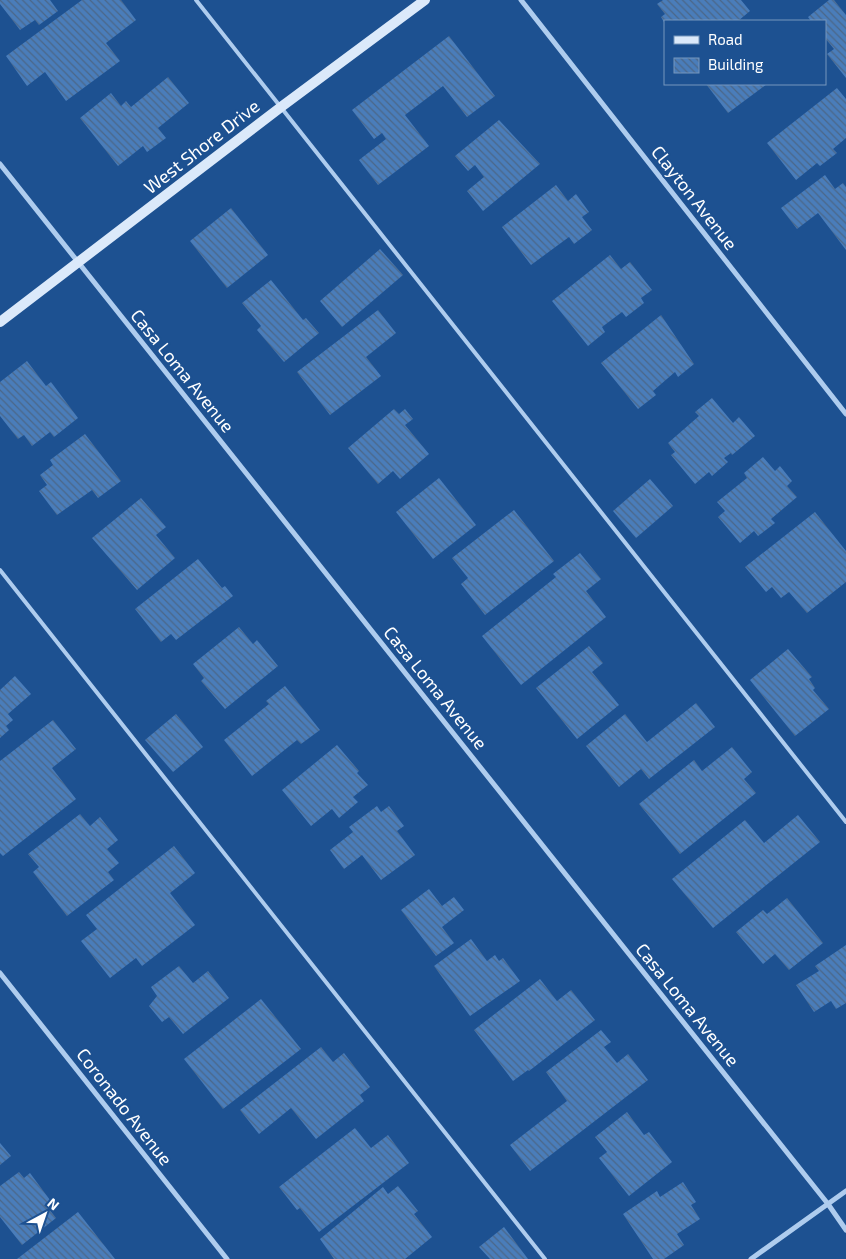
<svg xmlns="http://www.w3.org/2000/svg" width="846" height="1259" font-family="'Exo 2',sans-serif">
<defs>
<pattern id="building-back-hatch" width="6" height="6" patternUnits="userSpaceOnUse" patternTransform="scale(1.25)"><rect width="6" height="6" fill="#4a7dba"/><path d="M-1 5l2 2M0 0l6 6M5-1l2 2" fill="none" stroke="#4b6788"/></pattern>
</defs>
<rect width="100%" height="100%" fill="#1d5191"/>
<g fill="url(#building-back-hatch)">
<polygon points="0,0 50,0 58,11 39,25 35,20 20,30 0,4"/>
<polygon points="82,0 121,0 136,20 106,43 120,61 66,101 45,72 27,86 6,56"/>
<polygon points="663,0 741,0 750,11 738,21 665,21 665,24 661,17 665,14 657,4"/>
<polygon points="829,0 834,0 846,15 846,78 827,54 834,49 825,38 825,21 811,21 808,17"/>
<polygon points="449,36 495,96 467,117 443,86 405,115 429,146 378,185 359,160 386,139 382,133 374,139 352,110"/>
<polygon points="168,77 189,103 158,128 166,138 147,152 143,146 118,166 80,118 111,93 121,106 126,101 131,107"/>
<polygon points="706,84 767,84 728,113"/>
<polygon points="837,88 846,99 846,138 833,149 837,153 820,166 817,163 796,180 767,143"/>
<polygon points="499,120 540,164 483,211 467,191 484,177 475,165 468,171 455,156"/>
<polygon points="825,175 835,189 843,183 846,187 846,250 818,213 797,229 781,208"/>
<polygon points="556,185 568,201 576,194 589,212 582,217 592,230 574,244 569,237 531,265 502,227"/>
<polygon points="231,208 268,255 227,288 190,241"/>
<polygon points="380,249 403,275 342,327 320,301"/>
<polygon points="610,255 621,269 630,262 652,290 641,298 644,303 626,317 622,312 602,327 605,332 588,346 552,301"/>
<polygon points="271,280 303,320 306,318 319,333 284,362 257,330 261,326 242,303"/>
<polygon points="378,310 396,333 366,357 381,376 330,415 297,372"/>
<polygon points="661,315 694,364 678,377 675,372 653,391 656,395 638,409 601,363"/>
<polygon points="27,361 46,386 51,382 78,418 54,437 50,432 32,446 24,435 18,439 0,416 0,382"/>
<polygon points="712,398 733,423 739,417 755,436 732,455 731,453 724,458 728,462 712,476 709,472 695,484 671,455 675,452 668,443 699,416 695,412"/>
<polygon points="394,409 399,414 405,409 413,419 405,425 429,454 400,479 393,471 378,484 348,448"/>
<polygon points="85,434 121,481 98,498 92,490 57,515 39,491 47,485 40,475 53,465 50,460"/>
<polygon points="763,457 775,471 780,466 792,481 787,486 797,497 771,519 775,523 758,536 754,531 740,543 718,517 725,511 717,502 747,478 744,473"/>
<polygon points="439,478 476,525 433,559 396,512"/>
<polygon points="650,479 673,506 636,538 613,511"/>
<polygon points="141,498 166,527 156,535 175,558 137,590 92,538"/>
<polygon points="514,510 554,561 485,615 461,584 468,578 452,558"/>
<polygon points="815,512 846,551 846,582 807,613 789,592 781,598 772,587 766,592 745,567"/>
<polygon points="580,553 601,579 586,591 606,617 521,685 482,636 556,577 553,574"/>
<polygon points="198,559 222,588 225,586 233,596 176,640 171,634 161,642 135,609"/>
<polygon points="239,627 253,644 257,640 278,666 225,709 201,681 204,678 193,664"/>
<polygon points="589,646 603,663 592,672 619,705 577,739 536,688"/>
<polygon points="788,649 812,677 809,679 815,688 813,690 829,709 795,736 750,680"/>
<polygon points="15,676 31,694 8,714 13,720 6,726 9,730 0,738 0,690"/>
<polygon points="285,686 320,730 301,744 297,740 252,776 224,740 269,704 266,701"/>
<polygon points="696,703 715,727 649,779 641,769 619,787 586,746 625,714 647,742"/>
<polygon points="176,714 203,747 173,772 145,740"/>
<polygon points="53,720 76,749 52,768 76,799 3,856 0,853 0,761"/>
<polygon points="337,745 359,771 357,773 368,785 353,797 358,802 339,818 332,809 311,826 282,790"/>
<polygon points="732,747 752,772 744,779 756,793 680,854 639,804 694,760 702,771"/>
<polygon points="377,806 381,812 389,806 404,826 397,831 415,855 381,880 362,855 344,869 330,850 353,832 349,827"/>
<polygon points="80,814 90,826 100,817 118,840 107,849 119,863 108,872 114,880 67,916 33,872 39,867 28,854"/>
<polygon points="798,815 820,842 713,928 672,879 745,820 764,843"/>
<polygon points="174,846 195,873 170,893 195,925 142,966 136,958 110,978 81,941 97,929 86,915"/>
<polygon points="429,889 442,906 454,897 464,910 442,927 454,943 436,956 401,910"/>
<polygon points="787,898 823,943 789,970 775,954 763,964 736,932 763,910 767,914"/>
<polygon points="471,939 487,961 495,955 499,961 503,958 520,981 470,1016 434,966"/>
<polygon points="846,945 846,1003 836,1009 831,1001 814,1012 796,985 819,971 815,966"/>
<polygon points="179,966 193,983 208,971 229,998 183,1034 169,1017 162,1022 149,1006 157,996 151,987"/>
<polygon points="540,979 557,1001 571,990 595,1020 529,1071 528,1070 513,1081 474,1030"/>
<polygon points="261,999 301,1049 223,1109 184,1059"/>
<polygon points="601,1030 611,1042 604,1047 617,1063 628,1054 648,1080 530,1171 510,1145 567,1101 546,1072"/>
<polygon points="321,1047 333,1062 344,1053 370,1087 360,1095 364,1101 316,1139 291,1108 259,1134 240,1110"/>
<polygon points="627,1112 644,1135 649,1132 672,1162 629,1196 599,1158 607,1152 595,1137"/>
<polygon points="355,1128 371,1148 388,1135 409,1163 319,1232 300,1208 297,1210 279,1187"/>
<polygon points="0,1143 11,1156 0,1165"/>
<polygon points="19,1172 24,1178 30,1173 50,1200 45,1204 56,1218 22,1245 0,1217 0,1186"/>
<polygon points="683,1182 696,1202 691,1205 700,1219 677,1234 684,1245 664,1259 653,1259 623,1214 657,1191 660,1197"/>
<polygon points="398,1186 418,1211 414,1214 432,1237 405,1259 334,1259 320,1239 383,1187 388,1194"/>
<polygon points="78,1212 115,1259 17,1259"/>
<polygon points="504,1227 528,1259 490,1259 479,1247"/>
</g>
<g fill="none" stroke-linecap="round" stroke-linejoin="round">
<g stroke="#aeccee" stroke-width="4">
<polyline points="196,0 846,822"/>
<polyline points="0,570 545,1259"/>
</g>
<g stroke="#aeccee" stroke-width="5">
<polyline points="521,0 846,414"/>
<polyline points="0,164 828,1204 846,1230"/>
<polyline points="0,973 227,1259"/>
<polyline points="751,1259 846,1191"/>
</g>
<polyline stroke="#dbe9fa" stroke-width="10" points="0,322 281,107 425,0"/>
</g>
<g text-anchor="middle" stroke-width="4" stroke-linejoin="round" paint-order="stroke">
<g font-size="18" fill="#fff" stroke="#1d5191">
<text transform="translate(202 147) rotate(-38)" y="6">West Shore Drive</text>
<text transform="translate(694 198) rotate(52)" y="6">Clayton Avenue</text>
<text transform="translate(182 371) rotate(51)" y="6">Casa Loma Avenue</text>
<text transform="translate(435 688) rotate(51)" y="6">Casa Loma Avenue</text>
<text transform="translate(687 1005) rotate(51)" y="6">Casa Loma Avenue</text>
<text transform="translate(124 1107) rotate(52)" y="6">Coronado Avenue</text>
</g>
</g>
<rect x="664" y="20" width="162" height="65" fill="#1d5191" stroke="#7797bd"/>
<rect x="674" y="36" width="25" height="8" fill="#dbe9fa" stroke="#7797bd"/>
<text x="708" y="45" font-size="15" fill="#ffffff">Road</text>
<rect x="674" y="58" width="25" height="15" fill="url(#building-back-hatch)" stroke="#7797bd"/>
<text x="708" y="70" font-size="15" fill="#ffffff">Building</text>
<g transform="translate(45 1214) rotate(40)" stroke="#1d5191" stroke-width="4" paint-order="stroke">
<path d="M0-4L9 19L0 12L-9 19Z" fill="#ffffff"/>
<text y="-8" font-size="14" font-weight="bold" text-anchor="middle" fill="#ffffff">N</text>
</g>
</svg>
